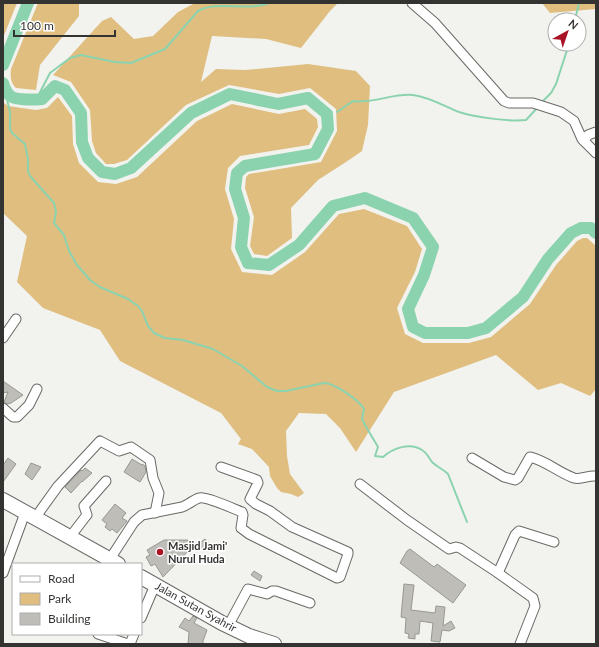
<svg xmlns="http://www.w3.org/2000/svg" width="599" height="647" font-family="Lato,sans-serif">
<rect width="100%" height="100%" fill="#f2f3ee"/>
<g fill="#dfbe80">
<polygon points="3,3 17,3 3,38"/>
<path d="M38 3H79V16L40 65 36 90 16 88C11 84 10 76 11 69Z"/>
<polygon points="195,3 338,3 330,11 301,48 266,39 212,36 201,82 216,69 245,70 308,64 356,71 370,86 368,125 362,151 346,162 318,180 291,208 292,238 267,256 254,254 250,246 254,217 245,188 246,177 249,174 321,162 337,131 336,109 310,88 279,94 229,85 186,105 127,160 114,164 106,164 96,153 92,141 90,110 71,82 53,75 102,21 111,17 134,39 153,36 178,12"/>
<polygon points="542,3 596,3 596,9 550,13"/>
<polygon points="58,97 72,116 73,144 79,163 98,182 116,184 137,177 197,121 232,104 279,114 305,109 317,119 318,127 309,145 240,156 228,168 225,189 234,219 231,249 242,272 272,275 305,252 339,214 364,209 407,226 422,249 415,272 397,308 405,334 423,343 469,343 491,337 530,304 556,265 577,241 583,238 587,238 596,246 596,389 590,396 561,383 538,390 496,355 394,392 356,452 340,428 326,414 299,413 286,431 287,456 290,474 304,493 298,497 291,494 281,492 277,488 270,476 269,467 252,449 238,444 241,439 221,413 120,361 100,330 43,308 17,282 27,236 3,213 3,102 8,106 36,110 47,108"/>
</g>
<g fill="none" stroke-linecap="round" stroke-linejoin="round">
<g stroke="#8bd3af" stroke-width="2">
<polyline points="575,20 579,3"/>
<path d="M5 91 10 112V129L12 133 25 144 28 159V171L30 176 54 203 56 212 54 223 64 235 69 251 77 265 91 281 100 287 128 299 138 306 142 311 148 326 154 333 165 338 183 340 213 349 242 366 267 387 277 391H286L324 383C334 383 359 400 364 409L362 419 365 425 378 447 375 456 383 457C393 448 410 442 422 450 427 453 429 458 432 462 437 467 443 469 448 474L467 522"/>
<path d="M36 100 50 73 70 58 81 55 115 62 131 63 165 49 198 11C218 0 246 12 269 3"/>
<polyline points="542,102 551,93 556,84 569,44"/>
<path d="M337 112 353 101C373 104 393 93 413 95 429 97 444 106 459 112 475 117 509 122 526 120L538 107"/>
</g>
<g stroke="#8bd3af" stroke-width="12">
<polyline points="3,65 28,3"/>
<path d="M3 83C5 89 6 94 12 97 18 100 35 100 42 99L55 86 65 90 81 113 82 142 88 158 102 172 115 174 131 168 191 113 230 94 278 104 308 98 327 114 328 129 315 154 245 166 237 173 235 189 244 218 241 247 248 263 269 265 299 245 333 206 365 198 413 218 433 247 424 275 408 309 413 327 425 333H468L486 328 523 297 548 259 571 233 581 228H591L596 233"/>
</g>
</g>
<g fill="#bebdb8" stroke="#989893">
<polygon points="3,381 23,395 11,403 7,404 4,402 8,392 3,393"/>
<polygon points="8,458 16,464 3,482 3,465"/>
<polygon points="132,459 142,465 142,464 145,466 146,472 140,482 124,472"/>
<polygon points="31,463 41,467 32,480 25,474"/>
<polygon points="85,468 92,473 82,482 82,481 71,493 65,487 81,470 82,471"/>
<polygon points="115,504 126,513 122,518 127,521 117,533 112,529 110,531 105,527 107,524 102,520"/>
<polygon points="205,539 211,546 204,551 198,544"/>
<polygon points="164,540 188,540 192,547 163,577 155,564 151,566 146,557 150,555 147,550"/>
<polygon points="410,549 434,567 437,564 466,585 453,603 400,563 407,551"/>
<polygon points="254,571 262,576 260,581 251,575"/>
<polygon points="404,584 414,585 411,610 435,613 436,606 445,607 443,626 451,621 455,628 449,631 442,630 440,642 431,641 433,623 420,621 419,634 415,634 415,639 408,638 409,634 405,633 406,618 401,617"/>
<polygon points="193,616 197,618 194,623 207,630 203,641 203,644 188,644 189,632 179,627 185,618 189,621"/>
</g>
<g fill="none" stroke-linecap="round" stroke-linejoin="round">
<g stroke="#696a66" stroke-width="11">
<g id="minor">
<polyline points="412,3 435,23 504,101 509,103 533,103 561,112 574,121 582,139 596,153"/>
<polyline points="584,141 588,135 596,132"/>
<polyline points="3,338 16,319"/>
<polyline points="3,408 13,417 17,417 29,405 37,389"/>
<path d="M472 458 504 477 515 480 518 478 530 457C545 460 559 473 574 478 582 480 588 475 596 476"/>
<polyline points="360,484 407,520 449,549 456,547 460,548 498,573 533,598 535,606 520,644"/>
<polyline points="35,518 58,486 100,441 119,451 131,447 150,460 153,478 159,493 155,513"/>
<polyline points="70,537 86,516 87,515 84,506 106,481"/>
<path d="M110 559 134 522 142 515 182 507C188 505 193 500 199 498 206 496 234 509 242 512L243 515 241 528 249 534 337 578 340 577 348 554V552L292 527 270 511 256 504 250 499 258 483 257 480 221 467"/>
<polyline points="3,573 25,513"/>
<polyline points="498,573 515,535 519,531 554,542"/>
<polyline points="141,618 155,585"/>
<polyline points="228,626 248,589 267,594 272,591 276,591 310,603"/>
<polyline points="98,634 128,644"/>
<polyline points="130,644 134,634"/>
</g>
</g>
<g stroke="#696a66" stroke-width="16">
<g id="highway">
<polyline points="3,500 118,564"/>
<polyline points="141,577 222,623 249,636 274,644"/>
</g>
</g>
<use href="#minor" stroke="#fff" stroke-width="9"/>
<use href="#highway" stroke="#fff" stroke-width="14"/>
</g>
<circle fill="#a91325" stroke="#fff" stroke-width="1.5" cx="160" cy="552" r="4"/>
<g text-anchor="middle" stroke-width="3" stroke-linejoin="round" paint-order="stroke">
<g font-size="11" font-weight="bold" fill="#333331" stroke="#fff" text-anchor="start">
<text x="168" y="550">Masjid Jami'<tspan x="168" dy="13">Nurul Huda</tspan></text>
</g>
<g font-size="11" fill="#333331" stroke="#fff">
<text transform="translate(196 607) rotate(29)" y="4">Jalan Sutan Syahrir</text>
</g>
</g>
<rect width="599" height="647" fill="none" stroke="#333331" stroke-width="8"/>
<rect x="12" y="563" width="130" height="72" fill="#ffffff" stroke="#adadad"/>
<rect x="20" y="576" width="20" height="6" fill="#ffffff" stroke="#adadad"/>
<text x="48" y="583" font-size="12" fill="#333331">Road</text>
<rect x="20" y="593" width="20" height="12" fill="#dfbe80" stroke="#adadad"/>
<text x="48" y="603" font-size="12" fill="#333331">Park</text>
<rect x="20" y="613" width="20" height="12" fill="#bebdb8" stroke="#adadad"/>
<text x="48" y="623" font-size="12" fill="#333331">Building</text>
<g transform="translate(567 32) rotate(40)"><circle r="19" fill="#ffffff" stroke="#adadad"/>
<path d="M0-3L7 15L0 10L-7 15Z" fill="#a91325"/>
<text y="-6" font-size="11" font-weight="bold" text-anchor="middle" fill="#333331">N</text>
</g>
<path d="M14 30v6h101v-6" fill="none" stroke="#333331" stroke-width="2"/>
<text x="20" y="30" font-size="12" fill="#333331" stroke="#ffffff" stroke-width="3" paint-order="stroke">100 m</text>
</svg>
